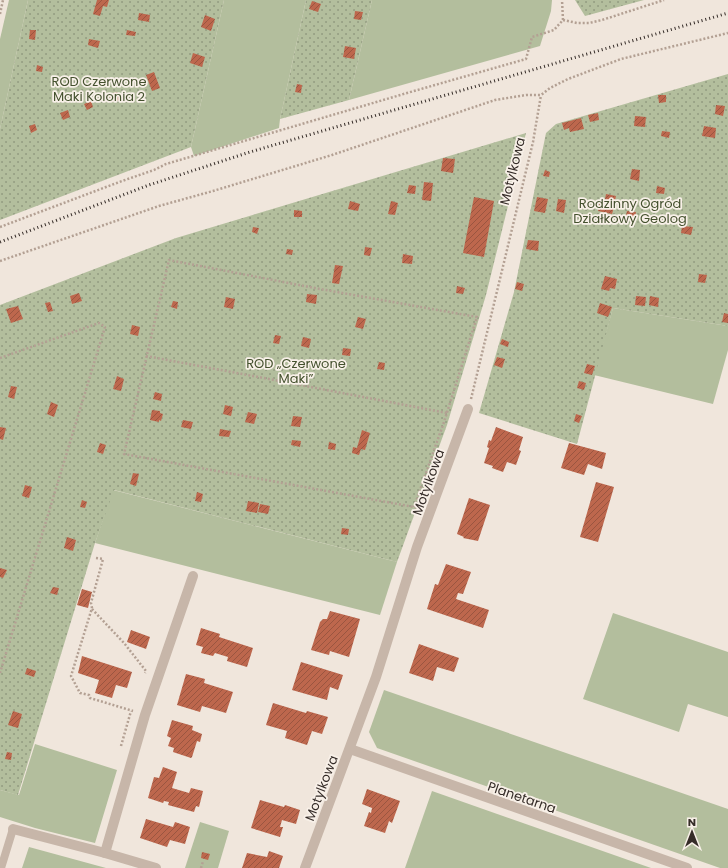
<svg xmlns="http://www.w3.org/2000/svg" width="728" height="868" font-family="Poppins,sans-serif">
<defs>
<pattern id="garden-dots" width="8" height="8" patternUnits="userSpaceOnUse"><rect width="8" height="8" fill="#b3be9d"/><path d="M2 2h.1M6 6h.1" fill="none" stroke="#929b80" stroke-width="1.8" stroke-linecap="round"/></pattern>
<pattern id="building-hatch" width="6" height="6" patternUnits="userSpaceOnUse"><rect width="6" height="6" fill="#bd674d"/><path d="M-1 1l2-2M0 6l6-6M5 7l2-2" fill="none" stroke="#9a5540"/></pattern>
</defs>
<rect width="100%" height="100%" fill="#f0e6dc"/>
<g fill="#b3be9d">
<polygon points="9,0 28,0 0,129 0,39"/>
<polygon points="224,0 306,0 280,119 279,128 194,156 191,147"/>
<polygon points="372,0 552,0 551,11 540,46 349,100"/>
<polygon points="613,308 728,326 728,350 713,404 594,375"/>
<polygon points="113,490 397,562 380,615 95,543"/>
<polygon points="613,613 728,652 728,717 688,704 679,732 583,699"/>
<polygon points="384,690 728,809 728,868 720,868 377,748 369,732"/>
<polygon points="35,744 117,770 95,843 35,828 0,817 0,790 19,795"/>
<polygon points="432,791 651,868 405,868"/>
<polygon points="200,822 229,831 218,868 185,868"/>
<polygon points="29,847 106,868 22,868"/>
</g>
<g fill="url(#garden-dots)">
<polygon points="28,0 224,0 191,147 0,220 0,129"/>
<polygon points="306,0 372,0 349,100 280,119"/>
<polygon points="575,0 644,0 585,16"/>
<polygon points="728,74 728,326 613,308 577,444 479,413 514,292 546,133 556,124"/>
<polygon points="526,133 486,295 447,425 397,562 114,490 95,543 18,795 0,790 0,305 176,238"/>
</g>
<g fill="url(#building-hatch)">
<polygon points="97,0 109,0 107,7 103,6 100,16 93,14"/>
<polygon points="312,1 321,4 318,12 309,9"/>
<polygon points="355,11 363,12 361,20 354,19"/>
<polygon points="139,13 150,15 149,22 138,20"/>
<polygon points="205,15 215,19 211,31 201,27"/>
<polygon points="30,30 36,30 35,40 29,39"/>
<polygon points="127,30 136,32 135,36 126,35"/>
<polygon points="89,39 100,41 98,48 88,45"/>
<polygon points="345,46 356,48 354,59 343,57"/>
<polygon points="193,53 205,57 202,67 190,63"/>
<polygon points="37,65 43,67 42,72 36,71"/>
<polygon points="154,72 160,88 152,91 146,75"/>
<polygon points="297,84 302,85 301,93 295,92"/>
<polygon points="117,92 120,100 111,102 109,94"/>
<polygon points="658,95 666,95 666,102 659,103"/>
<polygon points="91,101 93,107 87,110 84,104"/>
<polygon points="716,105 725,106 723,116 715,114"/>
<polygon points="68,110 70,117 63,120 60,113"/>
<polygon points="598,113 599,120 590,122 588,115"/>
<polygon points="635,116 646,117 645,127 634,126"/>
<polygon points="581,118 584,129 570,132 569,128 564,130 562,123"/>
<polygon points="35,124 37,130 31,133 29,126"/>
<polygon points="704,126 716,128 715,138 702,136"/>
<polygon points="662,131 670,132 669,138 661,136"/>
<polygon points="443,158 455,159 453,173 441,171"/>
<polygon points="632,169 640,170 639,181 630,179"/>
<polygon points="545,170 550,172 549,177 543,176"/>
<polygon points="424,182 433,183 431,201 422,200"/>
<polygon points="409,185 416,186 415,194 407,193"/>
<polygon points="657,186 665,188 664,194 656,193"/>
<polygon points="606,194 616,196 614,205 604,204"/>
<polygon points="474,197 494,201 484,257 463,253"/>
<polygon points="537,197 548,199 545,213 534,211"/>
<polygon points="558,199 566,200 564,213 556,211"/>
<polygon points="350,201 360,204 358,211 348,209"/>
<polygon points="391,201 398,203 395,215 388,214"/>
<polygon points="599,204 614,207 612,214 598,211"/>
<polygon points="294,210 302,211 302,217 294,217"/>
<polygon points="627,211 636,212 635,218 631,218 631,220 625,219"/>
<polygon points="682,226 693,227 691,235 681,233"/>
<polygon points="253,227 259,228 257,234 252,232"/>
<polygon points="528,240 539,241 538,251 526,249"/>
<polygon points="365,247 372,248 370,256 364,255"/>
<polygon points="287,249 293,250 292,255 286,254"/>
<polygon points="403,254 413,256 412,264 402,263"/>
<polygon points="335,265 343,266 339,284 332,283"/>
<polygon points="699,274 707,275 705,283 698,282"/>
<polygon points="605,276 617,279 615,289 610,288 609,291 601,289"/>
<polygon points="517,282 524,284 522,291 515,289"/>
<polygon points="457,286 465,288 463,294 456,293"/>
<polygon points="79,293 82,301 72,304 70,296"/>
<polygon points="307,294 317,295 316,304 306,302"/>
<polygon points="636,296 646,297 645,306 635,305"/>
<polygon points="650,296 659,298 658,307 649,305"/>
<polygon points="226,297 235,299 233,309 224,307"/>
<polygon points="173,301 178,302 177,309 171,307"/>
<polygon points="50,302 53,311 48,312 45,303"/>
<polygon points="600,303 612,307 608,317 597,313"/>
<polygon points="18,306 23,319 11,323 6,309"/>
<polygon points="724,313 728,314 728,323 722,322"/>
<polygon points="358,317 366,319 363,329 355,327"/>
<polygon points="132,325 140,327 138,336 130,334"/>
<polygon points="275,335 281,336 279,344 273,343"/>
<polygon points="303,337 311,339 309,348 301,346"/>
<polygon points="502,339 509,342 508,347 500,344"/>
<polygon points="343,348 351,349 350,356 342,355"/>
<polygon points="497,357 505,359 502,368 494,365"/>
<polygon points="379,362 385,363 384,370 377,369"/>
<polygon points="587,364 595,366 592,375 584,373"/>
<polygon points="117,376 124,379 121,391 113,389"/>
<polygon points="579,381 586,383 584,390 577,388"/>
<polygon points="11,386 17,387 14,399 8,397"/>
<polygon points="155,392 162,394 161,401 153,399"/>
<polygon points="51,402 58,405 54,417 47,414"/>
<polygon points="225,405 233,407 231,416 223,414"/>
<polygon points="152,410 160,411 160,413 163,414 161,421 159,420 159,422 150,420"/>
<polygon points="248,412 257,414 254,424 245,422"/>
<polygon points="576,414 582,416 579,423 574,421"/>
<polygon points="293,416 302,417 300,427 291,426"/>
<polygon points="183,420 193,422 191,429 181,427"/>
<polygon points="0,427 6,428 3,440 0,439"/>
<polygon points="496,427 523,437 519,450 521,451 516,465 507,462 503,472 492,468 493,466 484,463 489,448 487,447 489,440 491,441"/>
<polygon points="220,429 231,431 229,437 219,436"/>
<polygon points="362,430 370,433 365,450 361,449 359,455 352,453 353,447 357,448"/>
<polygon points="292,440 301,441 300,447 291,445"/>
<polygon points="329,442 336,444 335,450 328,449"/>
<polygon points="100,443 106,445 103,454 97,452"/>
<polygon points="569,443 606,453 602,469 588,464 584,475 561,468"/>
<polygon points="133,473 139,474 136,486 130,484"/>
<polygon points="596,482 614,487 598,542 580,537"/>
<polygon points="25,485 32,487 29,498 22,496"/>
<polygon points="197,492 203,494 201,502 195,501"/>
<polygon points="469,498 490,505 478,541 463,538 464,537 457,534"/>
<polygon points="82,500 87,502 85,508 80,507"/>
<polygon points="248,501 259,503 257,513 246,511"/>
<polygon points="260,504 270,506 268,514 258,512"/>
<polygon points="342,528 349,529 348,535 341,534"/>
<polygon points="67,537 76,540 73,551 64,548"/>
<polygon points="446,564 471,572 463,594 458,593 456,599 489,610 483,628 427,609 435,584 438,585"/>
<polygon points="0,568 7,570 3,578 0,577"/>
<polygon points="53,587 59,588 57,595 50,593"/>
<polygon points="82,589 92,592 88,608 77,605"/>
<polygon points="330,611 360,619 349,657 330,651 329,655 311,650 320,622 323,619 327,619"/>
<polygon points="201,628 220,634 219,637 253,648 247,667 227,661 228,657 215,653 213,656 201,653 203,647 196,645"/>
<polygon points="131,630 150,637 146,649 127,642"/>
<polygon points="419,644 459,658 454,672 437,667 433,681 409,673"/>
<polygon points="82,656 132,672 127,688 116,685 112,698 95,693 99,680 78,673"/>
<polygon points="301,662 343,675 338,690 330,687 327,700 292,690"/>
<polygon points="27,668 36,671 34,677 25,674"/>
<polygon points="186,674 205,679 204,683 233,692 226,713 202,706 200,712 177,705"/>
<polygon points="273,703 306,713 307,711 328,717 322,734 312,731 307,745 285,738 287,731 266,725"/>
<polygon points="13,711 22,714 18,728 8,725"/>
<polygon points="172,720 193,726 192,730 202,734 200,742 197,741 192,757 191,758 173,752 174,748 168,746 171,738 167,736"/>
<polygon points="7,752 12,753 11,760 5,759"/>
<polygon points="163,767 177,772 172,788 189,793 191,788 203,791 199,807 196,806 194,812 168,805 169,802 164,801 163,803 148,798 154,777 159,778"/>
<polygon points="367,789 400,801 392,823 389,821 385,833 364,826 369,812 371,813 372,808 362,804"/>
<polygon points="260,800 284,807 285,805 300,810 296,824 282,820 280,827 283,827 280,837 251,828"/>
<polygon points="146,819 173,827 175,822 190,827 185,844 170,840 167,847 140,838"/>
<polygon points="269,851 283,856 279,868 242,868 247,853 267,857"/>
<polygon points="202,852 210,854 208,860 201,858"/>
</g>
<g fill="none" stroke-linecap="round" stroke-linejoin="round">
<g stroke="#b3a093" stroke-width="2.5" stroke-dasharray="2 2" stroke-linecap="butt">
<polyline points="0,14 3,0"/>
<polyline points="563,20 577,23 589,23 602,20 664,0"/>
<polyline points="0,227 122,181 154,170 166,164 407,93 526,59 532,37 554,30 563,20 562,0"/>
<polyline points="0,261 159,206 213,191 332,155 495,100 526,95 541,95 550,88 568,79 621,59 728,33"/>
<polyline points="146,356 269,379 447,413"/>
<polyline points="0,358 99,323 105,327 0,673"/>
<polyline points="471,399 533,142 541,95"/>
<polyline points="414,507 444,422 477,317 320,289 169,260 124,454 414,507 419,508"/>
<polyline points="96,558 103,559 91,603 92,608 71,676 80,693 89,695 90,698 133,711"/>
<polyline points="92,609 124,643 146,671 145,673"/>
<polyline points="121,746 131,711"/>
<polyline points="201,868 203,861"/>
</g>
<polyline stroke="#c7b6a9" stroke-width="8" points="1,868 13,829"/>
<g stroke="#c7b6a9" stroke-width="10">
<polyline points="350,749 687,868"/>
<polyline points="13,829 105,853"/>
<polyline points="156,868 105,853 145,715 193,576"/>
<polyline points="305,868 376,677 417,547 468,409"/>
</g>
<polyline stroke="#352c28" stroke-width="3" stroke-dasharray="1 3" stroke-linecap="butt" points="0,242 149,185 250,152 728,13"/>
</g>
<g text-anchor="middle" stroke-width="3.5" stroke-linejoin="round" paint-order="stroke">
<g font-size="13" fill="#44512e" stroke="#f8f0e8">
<text x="99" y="86">ROD Czerwone<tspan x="99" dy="15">Maki Kolonia 2</tspan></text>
<text x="630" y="208">Rodzinny Ogród<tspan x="630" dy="15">Działkowy Geolog</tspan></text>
<text x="296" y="368">ROD „Czerwone<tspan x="296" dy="15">Maki”</tspan></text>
</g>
<g font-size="13" fill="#352c28" stroke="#f8f0e8">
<text transform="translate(512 171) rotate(-76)" y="5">Motylkowa</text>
<text transform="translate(428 482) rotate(-70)" y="5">Motylkowa</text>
<text transform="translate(321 788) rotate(-69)" y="5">Motylkowa</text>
<text transform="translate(522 797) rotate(19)" y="5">Planetarna</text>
</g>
</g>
<g transform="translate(692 832)" stroke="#f8f0e8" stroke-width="3" paint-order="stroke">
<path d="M0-3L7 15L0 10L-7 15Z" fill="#352c28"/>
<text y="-6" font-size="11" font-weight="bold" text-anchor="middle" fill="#352c28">N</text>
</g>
</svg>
